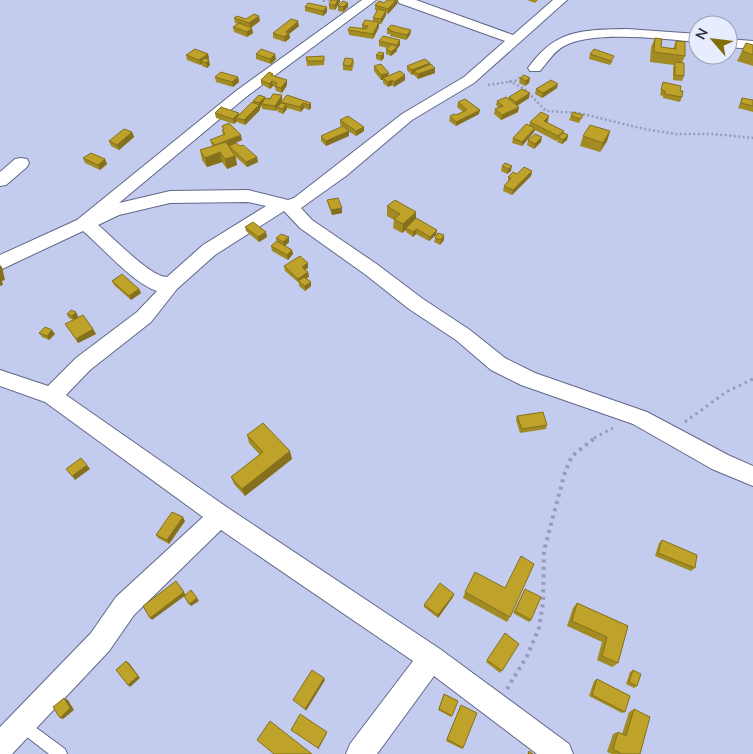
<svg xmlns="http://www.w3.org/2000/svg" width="753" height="754" font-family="'Nunito Sans',sans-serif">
<rect width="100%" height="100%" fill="#c3cbee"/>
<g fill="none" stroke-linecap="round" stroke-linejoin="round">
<g stroke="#626888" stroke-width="2">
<polygon id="lane" points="23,718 65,749 67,754 49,754 18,730 16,725 18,720"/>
</g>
<g stroke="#626888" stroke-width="2">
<g id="street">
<path d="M362 0H376L246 97 119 203 170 191 248 190 288 200 294 198 402 114 464 77 505 41 399 3 398 0H416L513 35 553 0H567L474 83 412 120 346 176 301 208 312 220 378 265 423 299 470 330 505 358 535 373 647 412 728 455 753 466V486L712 469 633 424 521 385 491 370 456 340 409 309 366 275 300 228 284 211 215 255 177 289 151 322 90 370 66 395 228 508 440 649 569 744 573 754H537L434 676 377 754H346L350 744 413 661 221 530 134 615 109 651 12 754H0V727L91 633 116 597 203 517 45 402 0 386V370L48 386 76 358 137 312 157 291C134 284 103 248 83 231L0 270V255L77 220 236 91ZM248 202 266 206 203 245 167 277C150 277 113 237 98 225L119 215 170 203Z"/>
<path d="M627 29 698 34V42C663 39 594 30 564 46 554 51 547 63 540 71H530L528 68C556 29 582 30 627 29Z"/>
<polygon points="728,39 753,41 753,49 728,47"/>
<polygon points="21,158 27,159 29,163 27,167 6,185 0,186 0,172 15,159"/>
</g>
</g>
<g stroke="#959cb8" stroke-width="2.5" stroke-dasharray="2 2.5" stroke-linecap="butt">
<polyline points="323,1 331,0"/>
<polyline points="509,81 525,89 546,111 579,113 644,129 676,134 714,134 753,138"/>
<polyline points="488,85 515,81 522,76"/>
</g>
<g stroke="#959cb8" stroke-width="3" stroke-dasharray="2.5 4" stroke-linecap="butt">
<polyline points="685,422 726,392 753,379"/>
<polyline points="594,438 613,428"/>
</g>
<polyline stroke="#959cb8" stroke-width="4" stroke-dasharray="3 4.5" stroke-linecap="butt" points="507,689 527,656 539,628 543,603 544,551 565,472 572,456 596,437"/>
<use href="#lane" fill="#fff" fill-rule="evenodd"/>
<use href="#street" fill="#fff" fill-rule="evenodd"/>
</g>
<g fill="#a38b23">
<polygon points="387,0 398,0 397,4 388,14 386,13 386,15 381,24 379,24 379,27 373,39 349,35 348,30 362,29 362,25 373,21 373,18 377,11 375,10 375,5 384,3"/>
<polygon points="527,0 538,0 535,3"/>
<polygon points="340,2 335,10 329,9 329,5"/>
<polygon points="348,3 348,7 343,12 338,11 338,6"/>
<polygon points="305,7 327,7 327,12 323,16 305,11"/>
<polygon points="234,18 246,19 260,21 251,28 253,33 247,37 234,32 233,27 238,24 235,23"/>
<polygon points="299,26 289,34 290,38 285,42 273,38 273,33"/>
<polygon points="387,29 411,30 410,35 406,40 390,36 390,34 387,34"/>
<polygon points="655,38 661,47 673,49 676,41 685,56 682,63 684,76 682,81 673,80 673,67 674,65 650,62 651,47"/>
<polygon points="400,40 400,45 397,49 397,51 391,56 386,54 386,49 388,48 379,46 379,41"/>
<polygon points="753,45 753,66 737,61 742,51"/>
<polygon points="384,53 384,58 381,61 376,59 376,55"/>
<polygon points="208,54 209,59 208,60 210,65 207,68 202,66 202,64 200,65 187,60 186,55"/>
<polygon points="256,54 276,59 271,64 256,59"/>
<polygon points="590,54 613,61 610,65 589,59"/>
<polygon points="324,56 324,65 307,66 306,57"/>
<polygon points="353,59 354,63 352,71 343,70 343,65"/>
<polygon points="430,63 429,65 435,73 418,79 414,75 414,74 412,75 407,70 407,66"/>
<polygon points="374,66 388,76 405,75 405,80 394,87 392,85 388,87 383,83 383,80 381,80 374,71"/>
<polygon points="273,74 273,76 287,85 282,93 276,91 275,87 273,86 270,89 261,84 261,80"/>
<polygon points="215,77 238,77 239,82 233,87 216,82"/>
<polygon points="520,78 530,78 529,83 525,86 519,83"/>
<polygon points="663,82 680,91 682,97 680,102 663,98 663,96 660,95"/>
<polygon points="557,88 542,98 535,94 536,89"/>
<polygon points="265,97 265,98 282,100 281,102 311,103 311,108 309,110 304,108 301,112 287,108 287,109 283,114 278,112 277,108 276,111 262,109 262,105 260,108 260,110 245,125 237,122 237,121 234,124 216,118 215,113 239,113 239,115 253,103 253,101"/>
<polygon points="509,97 529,98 517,106 518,112 501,120 494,114 495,109 499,108 496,105 497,101 508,98"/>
<polygon points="742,98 753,100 753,112 738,108"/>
<polygon points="458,102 479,114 456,126 449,121 450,116 456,115 463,112 457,107"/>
<polygon points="583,115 579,123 569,120 571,116"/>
<polygon points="340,120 364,127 364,131 356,136 348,131 349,136 326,146 321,141 321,136 342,127 340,125"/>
<polygon points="548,121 547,122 568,135 567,140 562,144 557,142 558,140 556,141 535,130 534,132 522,146 512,143 513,138 529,125 530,122"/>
<polygon points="222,126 242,140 229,146 240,146 257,157 258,162 247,167 236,157 237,165 227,169 222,162 207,167 202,160 200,150 212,146 210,140 223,135 222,130 223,129"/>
<polygon points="610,131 607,141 600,152 580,146 583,136"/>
<polygon points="132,132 134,137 119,150 111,146 109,141"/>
<polygon points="528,140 541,142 534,149 527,145"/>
<polygon points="83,158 105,159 107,164 100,170 85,163"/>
<polygon points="502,166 511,171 507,174 501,171"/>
<polygon points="532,171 531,176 512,195 503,191 504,186 508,182 508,177"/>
<polygon points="327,200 342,213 332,215 328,204"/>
<polygon points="387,206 416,219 437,230 436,235 429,241 416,234 413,237 406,232 406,230 402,233 393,228 394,220 387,216"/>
<polygon points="245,227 267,237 259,242 246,231"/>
<polygon points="444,235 444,240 440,245 434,242 435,238"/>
<polygon points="289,237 289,242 285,246 292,250 293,254 288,260 272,251 271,246 277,242 276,238"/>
<polygon points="284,266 308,268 305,270 308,272 309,277 306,278 311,282 311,286 305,291 299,286 299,283 285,271"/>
<polygon points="112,281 139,289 141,293 131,300 114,285"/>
<polygon points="76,312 78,317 93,329 96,334 78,343 68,328 73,320 69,318 67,314"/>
<polygon points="39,333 55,334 49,340 42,337"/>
<polygon points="517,416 547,425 546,429 520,433 516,420"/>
<polygon points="247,435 292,459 245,496 234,484 231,477 260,455 249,443"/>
<polygon points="185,521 169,544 158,538 156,535"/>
<polygon points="662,540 695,568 691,571 655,556 659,543"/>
<polygon points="525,589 531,620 529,622 513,613"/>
<polygon points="465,592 510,617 507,622 463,598"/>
<polygon points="454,594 453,597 438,618 424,607 424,605"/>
<polygon points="577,603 628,626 618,663 612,667 597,660 602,642 567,626 573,608"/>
<polygon points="505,633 519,644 500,673 486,662"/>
<polygon points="633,670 637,686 634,688 626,684 630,672"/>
<polygon points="597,679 625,712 622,713 589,696 594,681"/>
<polygon points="444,694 458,701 451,717 438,710"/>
<polygon points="460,707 463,748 462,749 446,741"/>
<polygon points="634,709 640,754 612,754 607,752 613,734 618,732 622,734 629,712"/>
</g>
<g fill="#85711d">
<polygon points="338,0 340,0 340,2 335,10 335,5"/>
<polygon points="396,0 398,0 397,4 388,14 388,9"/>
<polygon points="348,3 348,7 343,12 343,7"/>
<polygon points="327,7 327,12 323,16 323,11"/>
<polygon points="386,11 386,15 381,24 381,19"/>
<polygon points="259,16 260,21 250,28 249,23"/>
<polygon points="298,21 299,26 289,34 290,38 285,42 284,37 286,32"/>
<polygon points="379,22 379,27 373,39 373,34"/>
<polygon points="252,28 253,33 247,37 247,32"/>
<polygon points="411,30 410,35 406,40 407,35"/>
<polygon points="400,40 400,45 397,49 397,51 391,56 391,52 397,47 397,45"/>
<polygon points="384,53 384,58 381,61 381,56"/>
<polygon points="208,54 209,59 204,62 201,61 202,64 200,65 199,60"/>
<polygon points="275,54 276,59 271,64 270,59"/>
<polygon points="209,60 210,65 207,68 206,63"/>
<polygon points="430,63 429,68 414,71 414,74 412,75 412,70"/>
<polygon points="435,68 435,73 418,79 418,74"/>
<polygon points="389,73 388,78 383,78 383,80 381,80 381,75"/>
<polygon points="405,75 405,80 394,87 394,82"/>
<polygon points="238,77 239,82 233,87 232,82"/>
<polygon points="530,78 529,83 525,86 526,81"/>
<polygon points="287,80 287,85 282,93 281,88"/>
<polygon points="392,80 392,85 388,87 388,82"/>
<polygon points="272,81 273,86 270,89 269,84"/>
<polygon points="558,84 557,88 542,98 543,93"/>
<polygon points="530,93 529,98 515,107 516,102"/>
<polygon points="282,95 282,100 276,111 275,106"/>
<polygon points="265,97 266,101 262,104 262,105 260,108 260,110 245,125 244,120 259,105 259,103"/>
<polygon points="303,103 304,108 301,112 300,107"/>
<polygon points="311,103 311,108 309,110 309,105"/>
<polygon points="286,104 287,109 283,114 283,109"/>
<polygon points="519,107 518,112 501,120 502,115"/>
<polygon points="480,110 479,114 456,126 456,122"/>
<polygon points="239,113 240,118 236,118 237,121 234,124 233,119"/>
<polygon points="549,116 548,121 543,126 544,121"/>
<polygon points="364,127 364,131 356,136 356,131"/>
<polygon points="535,128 534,132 522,146 522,142"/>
<polygon points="349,131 349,136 326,146 326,141"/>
<polygon points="610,131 607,141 600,152 603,143"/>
<polygon points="132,132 134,137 119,150 117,145"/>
<polygon points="241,135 242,140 217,151 216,146"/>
<polygon points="568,135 567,140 562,144 563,140"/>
<polygon points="542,137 541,142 534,149 535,144"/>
<polygon points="220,152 222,162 207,167 205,158"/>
<polygon points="235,156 237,165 227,169 225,159"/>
<polygon points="257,157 258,162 247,167 246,162"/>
<polygon points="105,159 107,164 100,170 98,165"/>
<polygon points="512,166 511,171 507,174 508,169"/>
<polygon points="532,171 531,176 512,195 513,190"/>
<polygon points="342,208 342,213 332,215 331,210"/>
<polygon points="416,212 416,222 406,228 406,230 402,233 403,224"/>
<polygon points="417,229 416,234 413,237 413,232"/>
<polygon points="437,230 436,235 429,241 430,237"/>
<polygon points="266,232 267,237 259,242 258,237"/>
<polygon points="444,235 444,240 440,245 441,240"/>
<polygon points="289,237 289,242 284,247 283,242"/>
<polygon points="292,250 293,254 288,260 287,255"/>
<polygon points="308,263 308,268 303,271 302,267"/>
<polygon points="0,265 2,267 5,280 2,281 3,285 0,286"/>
<polygon points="308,272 309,277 300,282 298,281 298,283 298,279"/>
<polygon points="311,282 311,286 305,291 305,286"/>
<polygon points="139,289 141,293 131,300 129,296"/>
<polygon points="76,312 78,317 74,321 72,316"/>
<polygon points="93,329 96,334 78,343 76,339"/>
<polygon points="52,330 55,334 49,340 47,336"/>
<polygon points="290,451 292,459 245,496 242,489"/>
<polygon points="87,465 90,469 75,480 72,476"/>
<polygon points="183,517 185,521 169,544 167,540"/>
<polygon points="176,581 186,595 152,620 150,618"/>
<polygon points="454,594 453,597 438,618 438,615"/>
<polygon points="197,598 199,601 191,606 189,604"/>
<polygon points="126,661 129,663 140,678 130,687 128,685"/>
<polygon points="324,678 325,680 306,711 305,709"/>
<polygon points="64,698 68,700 74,710 63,719 60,718"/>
<polygon points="327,732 327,733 318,750 318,748"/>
</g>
<g fill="#bea229" stroke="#85711d">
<polygon points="331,0 338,0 335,5 329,5"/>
<polygon points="387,0 396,0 388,9 375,5 379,1 384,3"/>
<polygon points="343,1 348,3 343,7 338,6"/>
<polygon points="308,3 327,7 323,11 305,7"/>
<polygon points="378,9 386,11 381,19 373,18"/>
<polygon points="254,14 259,16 249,23 234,18 237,16 246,19"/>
<polygon points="291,19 298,21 286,32 289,33 284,37 273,33"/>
<polygon points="365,20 379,22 373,34 348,30 350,27 366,29 368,26 362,25"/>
<polygon points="239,23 252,28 247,32 233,27"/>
<polygon points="391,25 411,30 407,35 390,31 391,30 387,29"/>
<polygon points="383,36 400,40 397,45 379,41"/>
<polygon points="655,38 662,39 661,47 676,49 676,41 685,42 685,56 654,52"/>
<polygon points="746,43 753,45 753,55 742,51"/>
<polygon points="392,44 397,47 391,52 386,49"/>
<polygon points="195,49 208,54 199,60 186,55"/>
<polygon points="261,49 275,54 270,59 256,54"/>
<polygon points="594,49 614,56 611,61 590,54"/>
<polygon points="379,52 384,53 381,56 376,55"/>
<polygon points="324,56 324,61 307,61 306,57"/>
<polygon points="205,58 209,60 206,63 201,61"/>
<polygon points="345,58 353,59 351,66 343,65"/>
<polygon points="425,59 430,63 412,70 407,66"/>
<polygon points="675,62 684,63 684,76 675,75"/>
<polygon points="381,64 389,73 381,75 374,66"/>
<polygon points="431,64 435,68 418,74 414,71"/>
<polygon points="400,71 405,75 394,82 392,80 388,82 383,78"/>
<polygon points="221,72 238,77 232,82 215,77"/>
<polygon points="269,72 273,74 271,75 287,80 281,88 275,86 277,83 272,81 269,84 261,80"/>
<polygon points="524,75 530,78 526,81 520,78"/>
<polygon points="551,80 558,84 543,93 536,89"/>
<polygon points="663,82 681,86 680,91 683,91 682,97 665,94 665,91 661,90"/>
<polygon points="522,89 530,93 516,102 509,97"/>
<polygon points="273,94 282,95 275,106 262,104 265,98 270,99"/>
<polygon points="259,95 265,97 259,103 253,101"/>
<polygon points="287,95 311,103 309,105 303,103 300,107 281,102"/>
<polygon points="506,97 519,107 502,115 495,109 503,106 497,101"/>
<polygon points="742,98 753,100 753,106 741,103"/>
<polygon points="465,99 480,110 456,122 450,116 454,114 456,115 467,110 458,102"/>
<polygon points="252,102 259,105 244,120 236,118"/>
<polygon points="281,103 286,104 283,109 277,107"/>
<polygon points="221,107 239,113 233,119 215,113"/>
<polygon points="541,112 549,116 544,121 564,131 558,136 530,122"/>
<polygon points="573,112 583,115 581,119 571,116"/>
<polygon points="348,116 364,127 356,131 340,120"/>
<polygon points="229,123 241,135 215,145 210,140 225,134 222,130 224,129 222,126"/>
<polygon points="526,124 535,128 522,142 513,138"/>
<polygon points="590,125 610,131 603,143 583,136"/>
<polygon points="343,126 349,131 326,141 321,136"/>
<polygon points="124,129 132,132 117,145 109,141"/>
<polygon points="563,133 568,135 563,140 558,137"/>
<polygon points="535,134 542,137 535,144 528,140"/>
<polygon points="226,142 235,156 225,159 220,152 205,158 200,150"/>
<polygon points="236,143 240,146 243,145 257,157 246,162 229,146"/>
<polygon points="91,153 105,159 98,165 83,158"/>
<polygon points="505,163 512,166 508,169 502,166"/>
<polygon points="524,167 532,171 513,190 504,186 511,178 508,177 513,172 517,174"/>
<polygon points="338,198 342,208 331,210 327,200"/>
<polygon points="395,200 416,212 403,224 394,219 400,214 387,206"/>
<polygon points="416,218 437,230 430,237 417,229 413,232 406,228"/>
<polygon points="253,222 266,232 258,237 245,227"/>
<polygon points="438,233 444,235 441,240 435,238"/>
<polygon points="281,234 289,237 283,242 276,238"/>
<polygon points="277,241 292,250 287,255 271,246"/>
<polygon points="300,256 308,263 302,267 308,272 298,279 284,266"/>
<polygon points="122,274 139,289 129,296 112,281"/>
<polygon points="304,277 311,282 305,286 298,281"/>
<polygon points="71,310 76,312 72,316 67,314"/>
<polygon points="83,315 93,329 76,339 65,324"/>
<polygon points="45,327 52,330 47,336 39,333"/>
<polygon points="543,412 547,425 522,429 517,416"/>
<polygon points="263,423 290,451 242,489 231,477 263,452 247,435"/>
<polygon points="81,458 87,465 72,476 66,469"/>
<polygon points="172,512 183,517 167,540 156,535"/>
<polygon points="662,540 697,555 695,568 658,553"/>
<polygon points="521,556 534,564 510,617 465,592 475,572 505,588"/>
<polygon points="176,581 184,592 150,618 143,606"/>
<polygon points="440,583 454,594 438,615 424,605"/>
<polygon points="525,589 541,597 531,620 515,611"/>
<polygon points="191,590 197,598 189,604 184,596"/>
<polygon points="577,603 628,626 618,663 602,656 607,637 572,621"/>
<polygon points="505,633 519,644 502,671 487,660"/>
<polygon points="126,661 138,676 128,685 116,670"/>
<polygon points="312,670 324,678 305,709 293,700"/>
<polygon points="633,670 641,674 637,686 629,682"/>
<polygon points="597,679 630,696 625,712 592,695"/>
<polygon points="444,694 458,701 452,716 439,709"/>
<polygon points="64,698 70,708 60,718 53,707"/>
<polygon points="461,705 477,713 463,748 447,739"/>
<polygon points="634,709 650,717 640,754 622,754 613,749 618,732 626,736"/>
<polygon points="300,714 327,732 318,748 291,730"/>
<polygon points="270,721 312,754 274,754 257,740"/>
<polygon points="529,751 533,754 528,754"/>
</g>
<g transform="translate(713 40) rotate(298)"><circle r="24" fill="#e8ecff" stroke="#9ea2b3"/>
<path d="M0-4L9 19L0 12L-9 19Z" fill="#826d09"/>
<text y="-8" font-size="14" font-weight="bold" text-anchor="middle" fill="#303341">N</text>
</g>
</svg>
